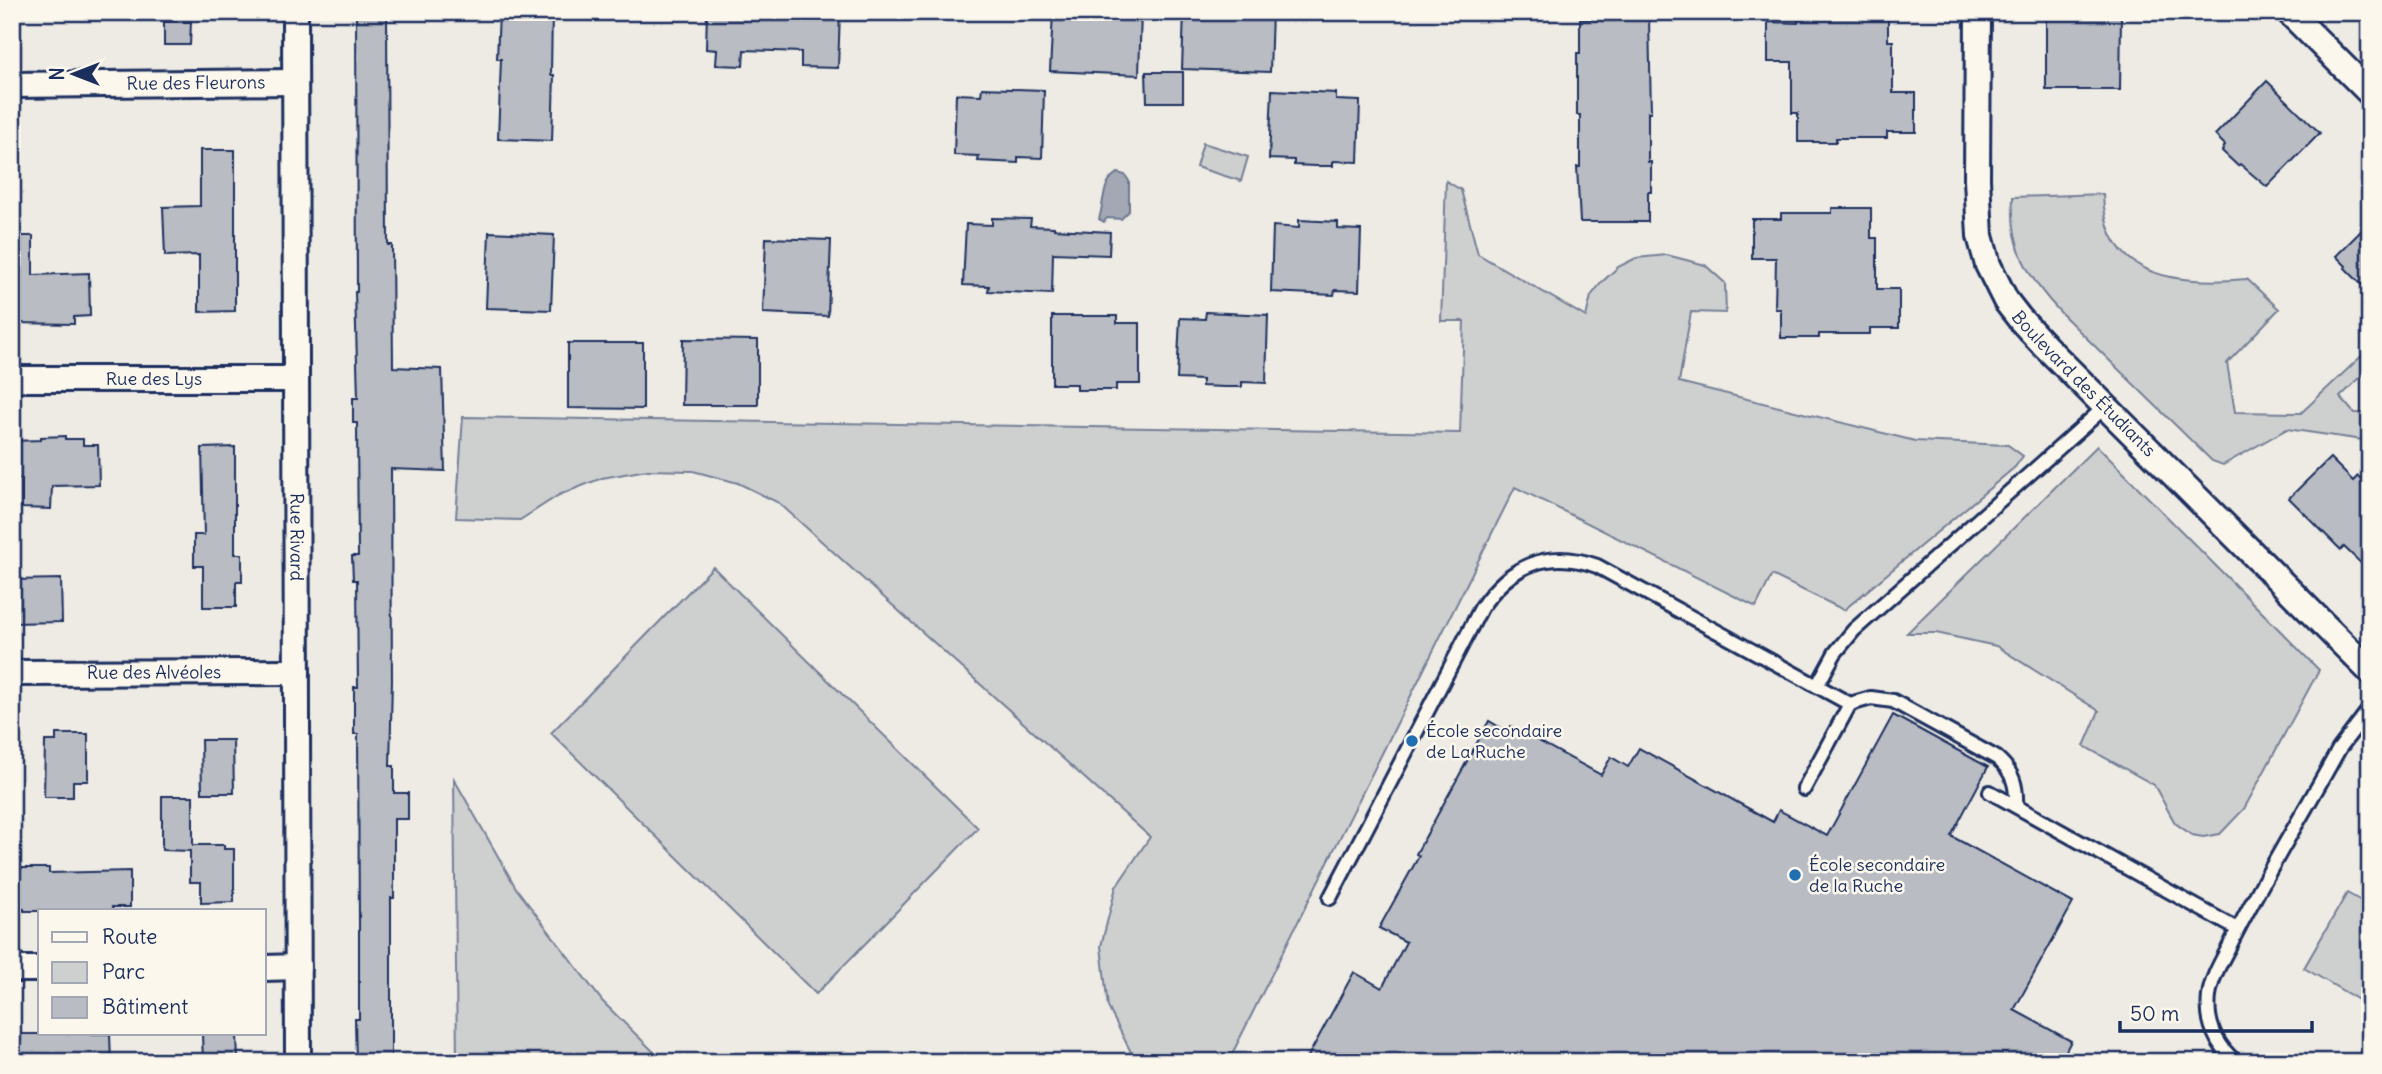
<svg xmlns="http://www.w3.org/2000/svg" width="2382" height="1074" font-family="Delius,sans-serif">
<rect width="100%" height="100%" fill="#eeebe4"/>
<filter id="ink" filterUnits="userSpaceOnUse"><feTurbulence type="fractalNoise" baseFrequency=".0143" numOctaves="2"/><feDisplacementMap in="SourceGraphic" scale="14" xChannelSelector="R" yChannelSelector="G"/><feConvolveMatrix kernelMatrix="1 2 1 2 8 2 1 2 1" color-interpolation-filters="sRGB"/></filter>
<g filter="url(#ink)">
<g fill="#cecfcf" stroke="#747f96" stroke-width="2">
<polygon points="1203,143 1248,157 1241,181 1196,167"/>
<polygon points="1446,181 1461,190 1478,254 1586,317 1591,296 1601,283 1618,267 1636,258 1667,255 1705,265 1725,283 1726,313 1691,312 1679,382 1915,441 2008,445 2023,456 2015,467 1844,610 1772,575 1756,607 1515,487 1228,1062 1136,1062 1108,1007 1101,946 1116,887 1150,837 779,503 738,483 693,471 647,470 602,478 559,495 520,520 456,518 463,417 1460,433 1464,321 1441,321"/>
<path d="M2103 194C2105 280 2179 285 2247 279L2279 309 2227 363 2235 412 2301 413 2370 348V368L2340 397 2354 413H2370V441L2287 429 2223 465 2212 461 2061 313C2027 277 2010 247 2013 197Z"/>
<polygon points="2097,446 2319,670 2244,809 2220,834 2203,837 2192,835 2175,823 2154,785 2084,746 2099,711 1996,646 1936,633 1907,633"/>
<polygon points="713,567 978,828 816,994 551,733"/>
<polygon points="454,779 516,888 603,1002 664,1062 457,1062"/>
<polygon points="2347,893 2370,906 2369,1006 2304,968"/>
</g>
<path fill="#a3a8b4" stroke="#6d7892" stroke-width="2" d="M1118 173 1125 175 1129 181V211L1121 219 1107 218 1104 222 1099 219C1104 205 1102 179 1118 173Z"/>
<g fill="#b9bcc3" stroke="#1b2f5e" stroke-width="2">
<polygon points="356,12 387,12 388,245 392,245 393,367 442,369 445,471 391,469 392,680 390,766 394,766 394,793 408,793 408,819 394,819 394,898 391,898 391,1062 356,1062 355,1019 359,1019 359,925 358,734 354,734 354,687 358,687 357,580 353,580 352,556 358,556 357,423 353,423 353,398 358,398 355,292 357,292"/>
<polygon points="499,12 552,12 551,75 554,75 552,141 498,139 501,59 497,59"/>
<polygon points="707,12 840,12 838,68 801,67 801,52 744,50 743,66 716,65 717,50 706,49"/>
<polygon points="1053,12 1141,12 1139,75 1050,71"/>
<polygon points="1184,12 1272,12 1270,72 1182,69"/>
<polygon points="1849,12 1888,12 1888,41 1893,41 1893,93 1916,93 1916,132 1887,132 1887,138 1836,138 1836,142 1798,142 1798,113 1792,113 1792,62 1768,62 1768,22 1798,23 1798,16 1849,17"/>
<polygon points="2064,12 2106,12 2106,15 2121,15 2120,90 2046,90 2046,15 2064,15"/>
<polygon points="1580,19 1649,19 1651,112 1648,112 1648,162 1651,162 1651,192 1648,192 1648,222 1580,222 1577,167 1580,167 1580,115 1577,115 1577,53 1580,53"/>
<polygon points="164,22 191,22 190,45 164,45"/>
<polygon points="1146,72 1183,72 1183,102 1147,102"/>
<polygon points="2267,81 2320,133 2267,187 2240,164 2238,166 2222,151 2225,145 2215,135"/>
<polygon points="982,88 1044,90 1042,158 1018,157 1018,163 978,161 979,156 954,155 956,94 981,95"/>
<polygon points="1272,90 1336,93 1336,100 1360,101 1358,162 1333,161 1333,166 1315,166 1294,165 1294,160 1269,159"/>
<polygon points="200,150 235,150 235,311 199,312 199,255 165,256 163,207 200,206"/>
<polygon points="1832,208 1871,208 1871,238 1877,238 1877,289 1899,289 1899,328 1870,328 1870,334 1819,334 1819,338 1781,338 1781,309 1775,309 1776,258 1752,258 1752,219 1781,219 1781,213 1832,213"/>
<polygon points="992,218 1031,219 1030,226 1054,227 1054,229 1110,232 1109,255 1053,253 1052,294 988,291 989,286 963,285 966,224 992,225"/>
<polygon points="1299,220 1338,222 1338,229 1361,230 1359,291 1335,290 1334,295 1271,292 1273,226 1299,228"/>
<polygon points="2370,222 2370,293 2345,268 2346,266 2336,256"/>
<polygon points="489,232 554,235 551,310 486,308"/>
<polygon points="14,236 33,236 33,275 89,273 90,316 74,317 74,324 12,323"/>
<polygon points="766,238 831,240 828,316 763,313"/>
<polygon points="1206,312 1268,315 1266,383 1242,382 1242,387 1224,387 1202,386 1202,380 1177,379 1180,318 1205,319"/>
<polygon points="1052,316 1117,316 1117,323 1140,323 1140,384 1116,384 1116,390 1077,390 1077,384 1052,384"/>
<polygon points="683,339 758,340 758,405 682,405"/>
<polygon points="568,343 643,343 643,409 568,408"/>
<polygon points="65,436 65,439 83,439 83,445 98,445 99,485 52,486 51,509 22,508 22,479 12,479 12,441 41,440 41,437"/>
<polygon points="235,447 235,554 242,554 242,582 236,582 236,607 203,607 203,566 194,566 194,535 204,535 202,448"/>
<polygon points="2330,458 2353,481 2358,476 2370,488 2370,572 2344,547 2341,550 2289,498"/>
<polygon points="61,579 62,622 12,623 12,580"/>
<polygon points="1893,715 1988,767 1951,836 2073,903 2014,1010 2071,1041 2060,1062 1305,1062 1354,972 1382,988 1406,942 1379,928 1419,856 1416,854 1489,721 1508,732 1511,726 1601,775 1611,757 1628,767 1639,748 1773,822 1779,810 1827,836"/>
<polygon points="56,734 88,734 88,781 73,781 73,797 44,797 45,741 56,741"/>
<polygon points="201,740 233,740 234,793 202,793"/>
<polygon points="162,796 193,796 193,845 224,845 224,849 234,849 234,902 201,903 201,882 190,882 190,851 162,850"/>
<polygon points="12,868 49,868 49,873 130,871 130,907 112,907 113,911 24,911 24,909 12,909"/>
<polygon points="12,1034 110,1034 111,1062 12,1062"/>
<polygon points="202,1034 237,1034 238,1062 203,1062"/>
</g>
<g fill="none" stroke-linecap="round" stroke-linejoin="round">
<g stroke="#1b2f5e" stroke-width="18">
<g id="lane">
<polyline points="1817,686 1835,653 1854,630 2105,407"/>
<path d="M1850 704 1871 698 1893 701 1997 758C2013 772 2017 785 2016 806"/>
<polyline points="1990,792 2237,929"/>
<path d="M1330 898 1481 608C1509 566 1548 548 1597 566L1850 704 1804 789"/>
<path d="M2236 1062C2216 1045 2206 1022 2209 996 2211 979 2221 962 2229 947 2258 888 2293 831 2325 774L2339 749 2370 708"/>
</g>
</g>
<g stroke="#1b2f5e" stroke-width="30">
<g id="street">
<path id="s1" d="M295 12 298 1062"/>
<path id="s2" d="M1978 12 1977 179 1980 236 1988 265 2006 301 2020 319 2045 346 2370 671"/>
<polyline points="2289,12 2370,93"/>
<path id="s3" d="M12 85 295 82"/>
<path id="s4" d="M12 379H296"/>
<path id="s5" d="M12 673 297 672"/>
<polyline points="264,968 298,967"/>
<polyline points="12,969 40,969"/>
</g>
</g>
<use href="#lane" stroke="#fbf7ec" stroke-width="12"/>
<use href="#street" stroke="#fbf7ec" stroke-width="24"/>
</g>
</g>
<g fill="#1f6fb2" stroke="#fbf7ec" stroke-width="2.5">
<circle cx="1412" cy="741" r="7"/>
<circle cx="1795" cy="875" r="7"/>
</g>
<g text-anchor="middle" stroke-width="5" stroke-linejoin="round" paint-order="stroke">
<g font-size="18" fill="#1b2f5e" stroke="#fbf7ec">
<text dy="6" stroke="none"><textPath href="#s3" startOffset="184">Rue des Fleurons</textPath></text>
<text dy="6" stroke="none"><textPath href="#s4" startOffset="142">Rue des Lys</textPath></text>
<text dy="6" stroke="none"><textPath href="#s2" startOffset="408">Boulevard des Étudiants</textPath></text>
<text dy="6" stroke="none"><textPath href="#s1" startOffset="525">Rue Rivard</textPath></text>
<text dy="6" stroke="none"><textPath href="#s5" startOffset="142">Rue des Alvéoles</textPath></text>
</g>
<g font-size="18" fill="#1b2f5e" stroke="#fbf7ec" text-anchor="start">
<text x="1426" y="737">École secondaire<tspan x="1426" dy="21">de La Ruche</tspan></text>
<text x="1809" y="871">École secondaire<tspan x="1809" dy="21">de la Ruche</tspan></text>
</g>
</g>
<rect width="2382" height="1074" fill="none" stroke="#fbf7ec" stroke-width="42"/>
<rect x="21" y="21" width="2340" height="1032" fill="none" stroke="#1b2f5e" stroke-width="2.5" filter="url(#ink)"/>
<rect x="38" y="909" width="228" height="126" fill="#fbf7ec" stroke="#a1a7b3" stroke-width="2"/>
<rect x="52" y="932" width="35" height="10" fill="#fbf7ec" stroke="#a1a7b3" stroke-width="2"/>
<text x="102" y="944" font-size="21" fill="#1b2f5e">Route</text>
<rect x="52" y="962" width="35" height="21" fill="#cecfcf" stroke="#a1a7b3" stroke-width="2"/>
<text x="102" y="979" font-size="21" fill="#1b2f5e">Parc</text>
<rect x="52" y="997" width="35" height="21" fill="#b9bcc3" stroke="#a1a7b3" stroke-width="2"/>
<text x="102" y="1014" font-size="21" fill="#1b2f5e">Bâtiment</text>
<g transform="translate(74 74) rotate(270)" stroke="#fbf7ec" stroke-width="5" paint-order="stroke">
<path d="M0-5L12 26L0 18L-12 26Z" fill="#1b2f5e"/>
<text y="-10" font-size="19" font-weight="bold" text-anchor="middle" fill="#1b2f5e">N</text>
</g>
<path d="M2120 1021v10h192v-10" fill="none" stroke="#1b2f5e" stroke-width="3.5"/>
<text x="2130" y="1021" font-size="21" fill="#1b2f5e" stroke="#fbf7ec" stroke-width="5" paint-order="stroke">50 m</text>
</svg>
